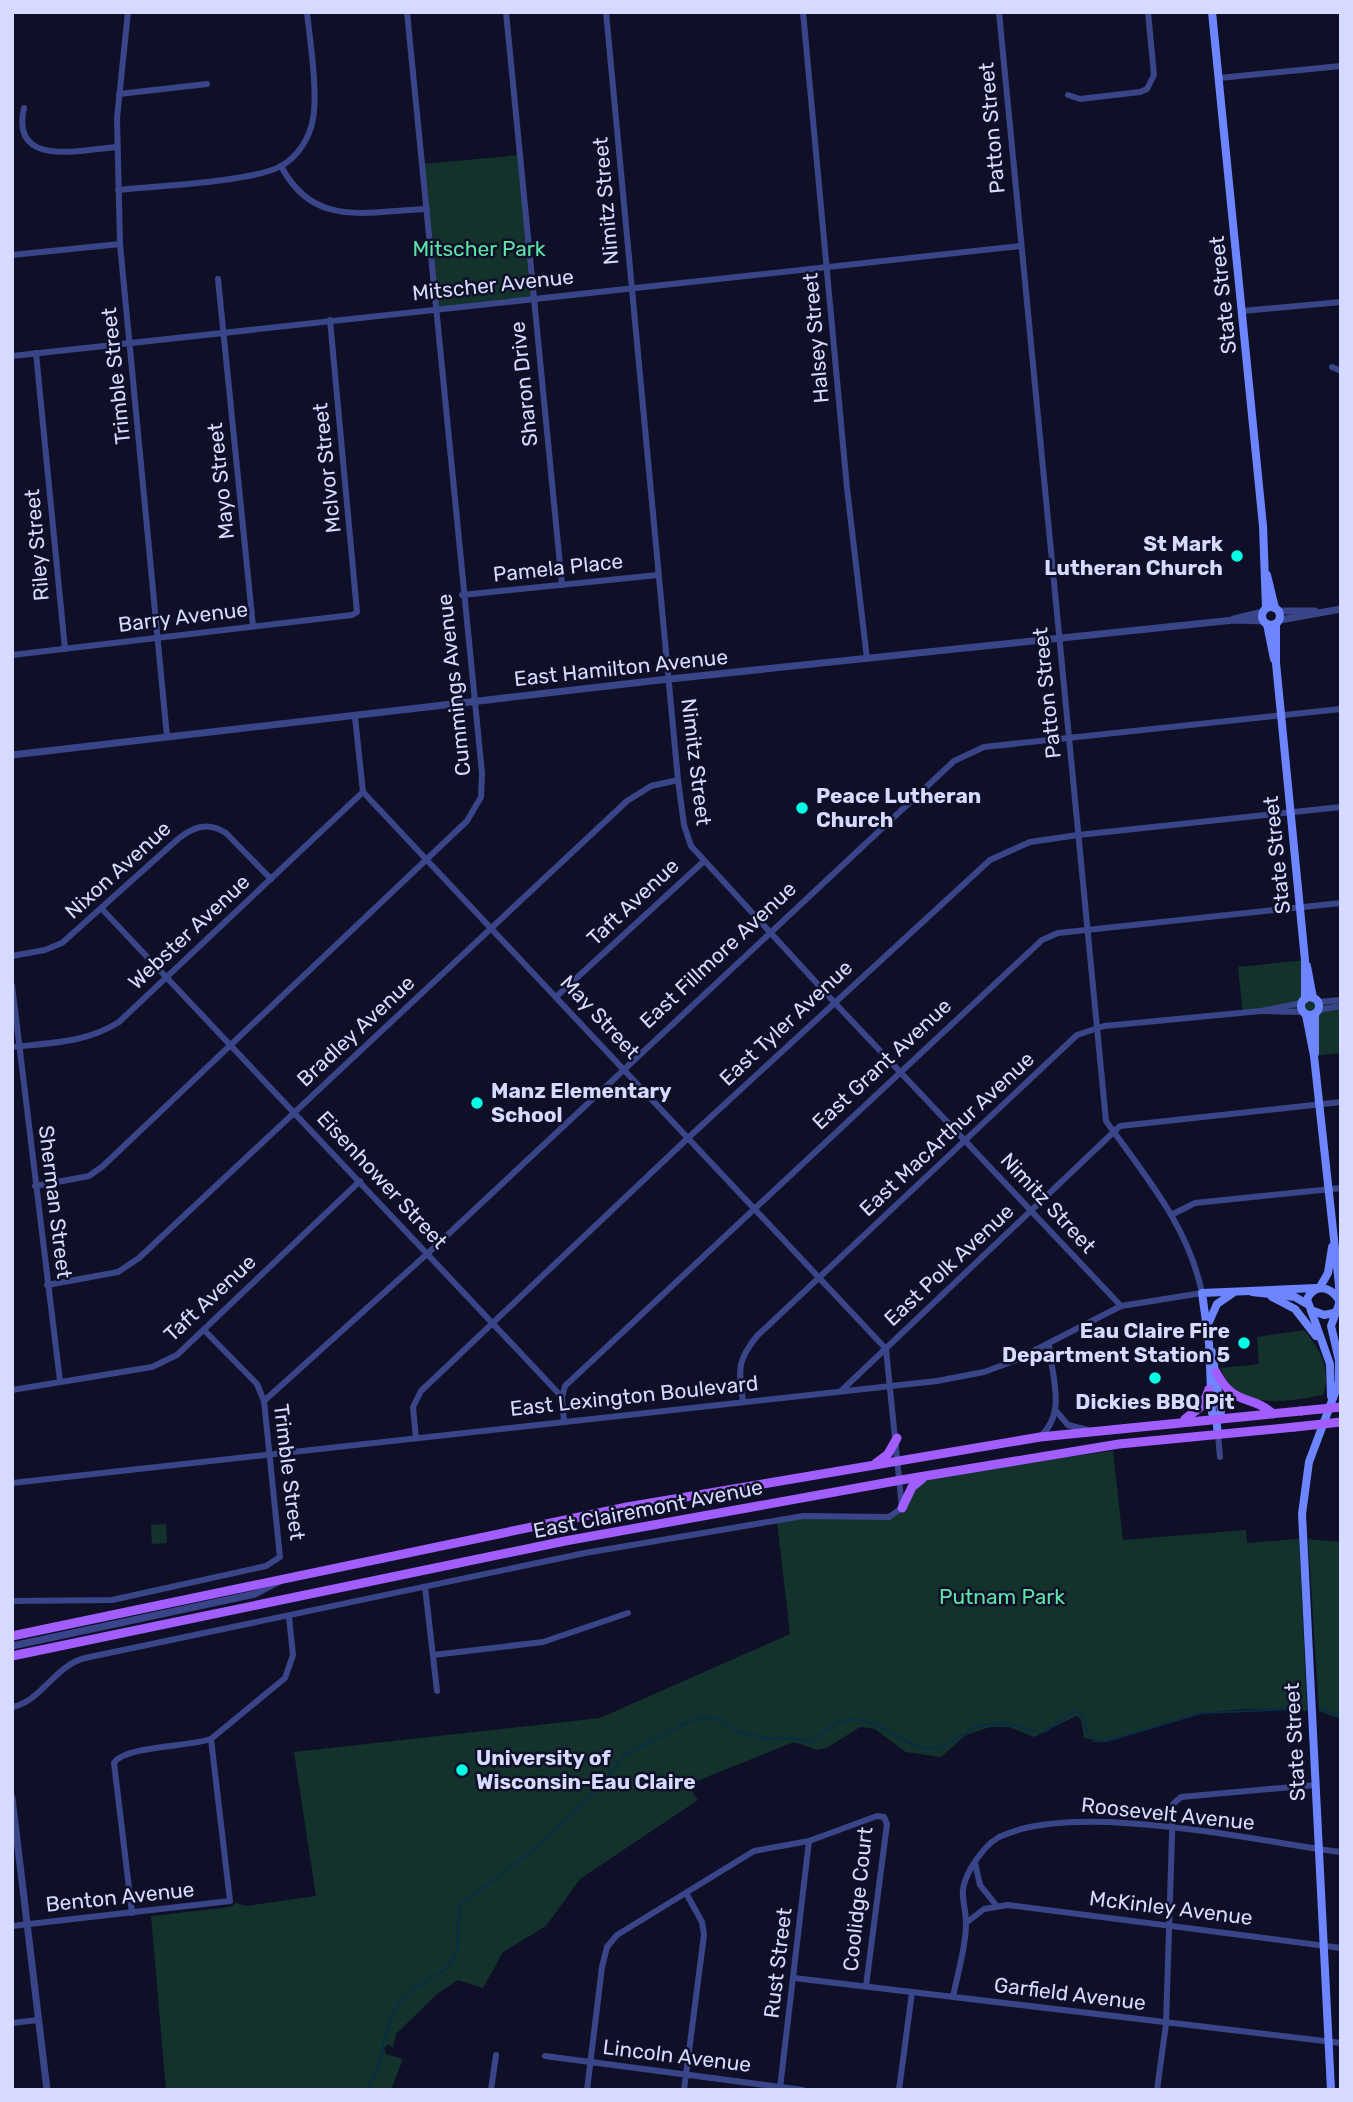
<svg xmlns="http://www.w3.org/2000/svg" width="1353" height="2102" font-family="Rubik,sans-serif">
<rect width="100%" height="100%" fill="#0f1028"/>
<g fill="#12322b">
<polygon points="520,155 533,298 435,309 423,164"/>
<polygon points="1305,960 1316,999 1341,999 1341,1053 1314,1056 1306,1015 1243,1013 1238,967"/>
<path d="M1304 1330C1320 1349 1332 1369 1323 1395 1287 1402 1235 1411 1221 1368L1259 1364 1257 1337Z"/>
<polygon points="1113,1451 1123,1540 1246,1530 1247,1543 1299,1539 1307,1711 1244,1709 1201,1713 1107,1741 1084,1738 1081,1719 1076,1716 1034,1737 1009,1727 990,1727 966,1735 941,1757 906,1752 875,1729 860,1727 827,1748 817,1750 794,1742 687,1785 698,1800 580,1879 546,1926 503,1952 483,1988 458,1980 437,1994 396,2034 393,2048 389,2044 384,2048 386,2054 403,2059 391,2090 166,2090 151,1916 230,1907 236,1903 246,1906 316,1896 294,1752 600,1718 790,1634 777,1521 803,1516 893,1516 926,1476"/>
<polygon points="166,1524 167,1543 152,1544 151,1525"/>
<polygon points="1308,1539 1341,1542 1341,1719 1319,1711"/>
</g>
<g fill="none" stroke-linecap="round" stroke-linejoin="round">
<g stroke="#092c47" stroke-width="2">
<polyline points="1322,1709 1341,1717"/>
<path d="M368 2090C370 2081 377 2074 379 2066 384 2042 388 2009 409 1993 420 1983 439 1977 449 1965 465 1947 454 1925 461 1904L540 1845 595 1791 626 1754 694 1719 715 1718 737 1731 768 1739 791 1738 811 1742 837 1722 854 1719 873 1723 922 1749H933L946 1745 977 1726 1006 1723 1039 1733 1046 1731 1074 1711 1083 1715 1086 1730 1094 1741H1107L1201 1713 1292 1709"/>
</g>
<g stroke="#394588" stroke-width="6">
<polyline points="128,12 117,118 120,244 167,737"/>
<polyline points="506,12 562,585"/>
<polyline points="606,12 678,780 684,825 691,846 834,1002 1121,1306"/>
<polyline points="803,12 847,488 867,659"/>
<polyline points="1219,78 1341,66"/>
<polyline points="119,94 207,84"/>
<polyline points="1068,95 1080,99 1140,92 1147,89 1154,75 1148,12"/>
<path d="M24 108C10 168 81 150 116 147"/>
<path d="M281 166C314 229 366 211 427 209"/>
<path d="M118 190C155 186 253 182 281 166 298 157 310 137 313 119 318 91 310 41 307 12"/>
<polyline points="12,255 120,244"/>
<polyline points="218,279 253,626"/>
<polyline points="1242,311 1341,302"/>
<polyline points="36,353 65,649"/>
<polyline points="12,356 1020,246"/>
<polyline points="1332,367 1341,371"/>
<polyline points="462,595 658,575"/>
<polyline points="12,655 352,615 357,612 330,320"/>
<polyline points="102,909 562,1397 564,1421"/>
<path d="M12 956 45 950 62 943 178 839C193 827 208 821 226 833L271 879"/>
<polyline points="12,985 60,1381"/>
<polyline points="557,996 703,862"/>
<polyline points="1318,1002 1341,1000"/>
<polyline points="1318,1010 1341,1006"/>
<polyline points="1263,1011 1302,1012"/>
<path d="M12 1047C50 1043 86 1043 119 1022L363 792"/>
<polyline points="35,1186 89,1176 103,1166 467,821 481,797 482,773 407,12"/>
<polyline points="1173,1214 1195,1203 1341,1188"/>
<polyline points="47,1285 118,1272 139,1258 627,801 651,786 678,780"/>
<polyline points="12,1390 152,1367 177,1355 360,1181"/>
<polyline points="841,1391 1120,1126 1341,1102"/>
<polyline points="562,1397 565,1386 1042,940 1058,933 1341,903"/>
<polyline points="264,1401 427,1254 954,761 984,747 1341,709"/>
<path d="M743 1402C739 1370 736 1362 757 1336L1077 1035 1104 1026 1261 1011 1301 1003"/>
<polyline points="1056,1411 1068,1425 1088,1430"/>
<polyline points="1218,1434 1220,1457"/>
<path d="M1040 1437C1067 1412 1052 1379 1049 1345"/>
<polyline points="416,1438 413,1407 421,1391 688,1138 990,860 1030,842 1078,835 1341,807"/>
<path d="M12 1483 937 1381 984 1372 1014 1361 1121 1306 1202 1293C1188 1225 1145 1176 1106 1121L999 12"/>
<polyline points="425,1587 437,1691"/>
<polyline points="12,1601 112,1600 266,1566 280,1557 264,1401 257,1384 204,1330"/>
<polyline points="433,1655 543,1642 628,1613"/>
<path d="M12 1707C42 1701 54 1666 85 1658L585 1553 803 1516 889 1517 902 1508 886 1349 363 792 355 717"/>
<polyline points="975,1863 980,1885 996,1905"/>
<path d="M132 1913 114 1763C124 1746 188 1747 211 1739"/>
<polyline points="966,1923 984,1909 1008,1905 1341,1948"/>
<polyline points="12,1926 230,1901 211,1739 285,1678 293,1655 289,1617"/>
<polyline points="794,1978 1341,2043"/>
<path d="M953 1997C957 1975 966 1948 966 1924 966 1900 956 1895 971 1868 978 1856 987 1844 999 1837 1077 1800 1254 1841 1341 1852"/>
<polyline points="12,2023 38,2020"/>
<polyline points="545,2056 803,2090"/>
<polyline points="780,2088 809,1841"/>
<polyline points="491,2090 496,2055"/>
<polyline points="587,2090 602,1967 607,1947 617,1935 754,1851 809,1841 877,1816 884,1817 887,1824 866,1986"/>
<polyline points="684,2090 704,1935 702,1922 686,1893"/>
<polyline points="899,2090 912,1992"/>
<polyline points="1157,2090 1166,2024 1173,1804 1181,1797 1315,1785"/>
</g>
<g stroke="#394588" stroke-width="7">
<polyline points="1279,611 1315,611"/>
<polyline points="1234,619 1263,612"/>
<polyline points="1280,620 1341,609"/>
<polyline points="12,755 660,680 1234,620 1264,621"/>
<polyline points="12,1646 255,1594 280,1581"/>
<polyline points="12,1798 47,2090"/>
</g>
<g stroke="#6d86ff" stroke-width="8">
<polyline points="1212,12 1263,526 1266,608"/>
<polyline points="1267,575 1275,608"/>
<circle cx="1271" cy="616" r="9"/>
<polyline points="1267,624 1274,659"/>
<polyline points="1276,624 1276,663 1305,960 1305,999"/>
<polyline points="1307,966 1313,998"/>
<circle cx="1310" cy="1006" r="9"/>
<polyline points="1315,1014 1315,1053"/>
<polyline points="1306,1015 1314,1056 1339,1285 1339,1304 1331,1326 1339,1360 1339,1382 1309,1462 1302,1514 1331,2090"/>
<polyline points="1320,1287 1328,1273 1332,1247"/>
<polyline points="1252,1292 1295,1297 1307,1304"/>
<polyline points="1272,1297 1295,1309 1316,1336"/>
<polyline points="1311,1310 1324,1315 1334,1313"/>
<polyline points="1209,1322 1217,1304 1233,1293"/>
<polyline points="1212,1352 1221,1412 1216,1418"/>
<path d="M1331 1396 1330 1364 1307 1299C1315 1283 1330 1286 1339 1300"/>
<polyline points="1218,1434 1216,1418 1212,1413 1209,1343 1202,1293 1316,1288"/>
</g>
<g stroke="#a25dff" stroke-width="9">
<path d="M1216 1372C1235 1408 1250 1393 1273 1414"/>
<polyline points="1185,1419 1203,1405 1209,1389"/>
<polyline points="876,1463 888,1454 897,1438"/>
<polyline points="902,1508 912,1487 922,1479"/>
<polyline points="12,1636 627,1507 1040,1437 1301,1411"/>
<polyline points="12,1656 565,1541 901,1480 1119,1444 1295,1427"/>
</g>
<g stroke="#a25dff" stroke-width="9">
<polyline points="1301,1411 1341,1407"/>
<polyline points="1295,1427 1341,1422"/>
</g>
</g>
<g fill="#02ffe6" stroke="#0f1028" stroke-width="2.5">
<circle cx="1237" cy="556" r="7"/>
<circle cx="802" cy="808" r="7"/>
<circle cx="477" cy="1103" r="7"/>
<circle cx="1244" cy="1343" r="7"/>
<circle cx="1155" cy="1378" r="7"/>
<circle cx="462" cy="1770" r="7"/>
</g>
<g text-anchor="middle" stroke-width="5" stroke-linejoin="round" paint-order="stroke">
<g font-size="21" fill="#d6daff" stroke="#0f1028">
<text transform="translate(992 128) rotate(-95)" y="7">Patton Street</text>
<text transform="translate(606 201) rotate(-95)" y="7">Nimitz Street</text>
<text transform="translate(493 285) rotate(-6)" y="7">Mitscher Avenue</text>
<text transform="translate(1223 295) rotate(-96)" y="7">State Street</text>
<text transform="translate(816 338) rotate(-95)" y="7">Halsey Street</text>
<text transform="translate(116 376) rotate(-96)" y="7">Trimble Street</text>
<text transform="translate(524 384) rotate(-96)" y="7">Sharon Drive</text>
<text transform="translate(327 468) rotate(-96)" y="7">McIvor Street</text>
<text transform="translate(221 481) rotate(-96)" y="7">Mayo Street</text>
<text transform="translate(37 545) rotate(-95)" y="7">Riley Street</text>
<text transform="translate(558 568) rotate(-6)" y="7">Pamela Place</text>
<text transform="translate(183 617) rotate(-7)" y="7">Barry Avenue</text>
<text transform="translate(621 668) rotate(-6)" y="7">East Hamilton Avenue</text>
<text transform="translate(454 685) rotate(-96)" y="7">Cummings Avenue</text>
<text transform="translate(1047 693) rotate(-96)" y="7">Patton Street</text>
<text transform="translate(696 762) rotate(83)" y="7">Nimitz Street</text>
<text transform="translate(1277 855) rotate(-96)" y="7">State Street</text>
<text transform="translate(118 870) rotate(-42)" y="7">Nixon Avenue</text>
<text transform="translate(633 902) rotate(-43)" y="7">Taft Avenue</text>
<text transform="translate(189 932) rotate(-43)" y="7">Webster Avenue</text>
<text transform="translate(718 955) rotate(-43)" y="7">East Fillmore Avenue</text>
<text transform="translate(600 1017) rotate(47)" y="7">May Street</text>
<text transform="translate(786 1023) rotate(-43)" y="7">East Tyler Avenue</text>
<text transform="translate(356 1031) rotate(-43)" y="7">Bradley Avenue</text>
<text transform="translate(882 1064) rotate(-43)" y="7">East Grant Avenue</text>
<text transform="translate(947 1134) rotate(-43)" y="7">East MacArthur Avenue</text>
<text transform="translate(382 1180) rotate(47)" y="7">Eisenhower Street</text>
<text transform="translate(55 1202) rotate(83)" y="7">Sherman Street</text>
<text transform="translate(1048 1203) rotate(47)" y="7">Nimitz Street</text>
<text transform="translate(949 1265) rotate(-43)" y="7">East Polk Avenue</text>
<text transform="translate(210 1298) rotate(-43)" y="7">Taft Avenue</text>
<text transform="translate(634 1396) rotate(-6)" y="7">East Lexington Boulevard</text>
<text transform="translate(289 1472) rotate(83)" y="7">Trimble Street</text>
<text transform="translate(648 1509) rotate(-11)" y="7">East Clairemont Avenue</text>
<text transform="translate(1295 1742) rotate(-93)" y="7">State Street</text>
<text transform="translate(1168 1814) rotate(6)" y="7">Roosevelt Avenue</text>
<text transform="translate(120 1897) rotate(-6)" y="7">Benton Avenue</text>
<text transform="translate(858 1899) rotate(-84)" y="7">Coolidge Court</text>
<text transform="translate(1171 1908) rotate(7)" y="7">McKinley Avenue</text>
<text transform="translate(778 1963) rotate(-83)" y="7">Rust Street</text>
<text transform="translate(1070 1994) rotate(7)" y="7">Garfield Avenue</text>
<text transform="translate(677 2056) rotate(7)" y="7">Lincoln Avenue</text>
</g>
<g font-size="21" fill="#5de4a7" stroke="#0f1028">
<text x="479" y="256">Mitscher Park</text>
<text x="1002" y="1604">Putnam Park</text>
</g>
<g font-size="21" font-weight="bold" fill="#d6daff" stroke="#0f1028" text-anchor="start">
<text x="1223" y="551" text-anchor="end">St Mark<tspan x="1223" dy="24">Lutheran Church</tspan></text>
<text x="816" y="803">Peace Lutheran<tspan x="816" dy="24">Church</tspan></text>
<text x="491" y="1098">Manz Elementary<tspan x="491" dy="24">School</tspan></text>
<text x="1230" y="1338" text-anchor="end">Eau Claire Fire<tspan x="1230" dy="24">Department Station 5</tspan></text>
<text x="1155" y="1409" text-anchor="middle">Dickies BBQ Pit</text>
<text x="476" y="1765">University of<tspan x="476" dy="24">Wisconsin-Eau Claire</tspan></text>
</g>
</g>
<rect width="1353" height="2102" fill="none" stroke="#d6daff" stroke-width="28"/>
</svg>
